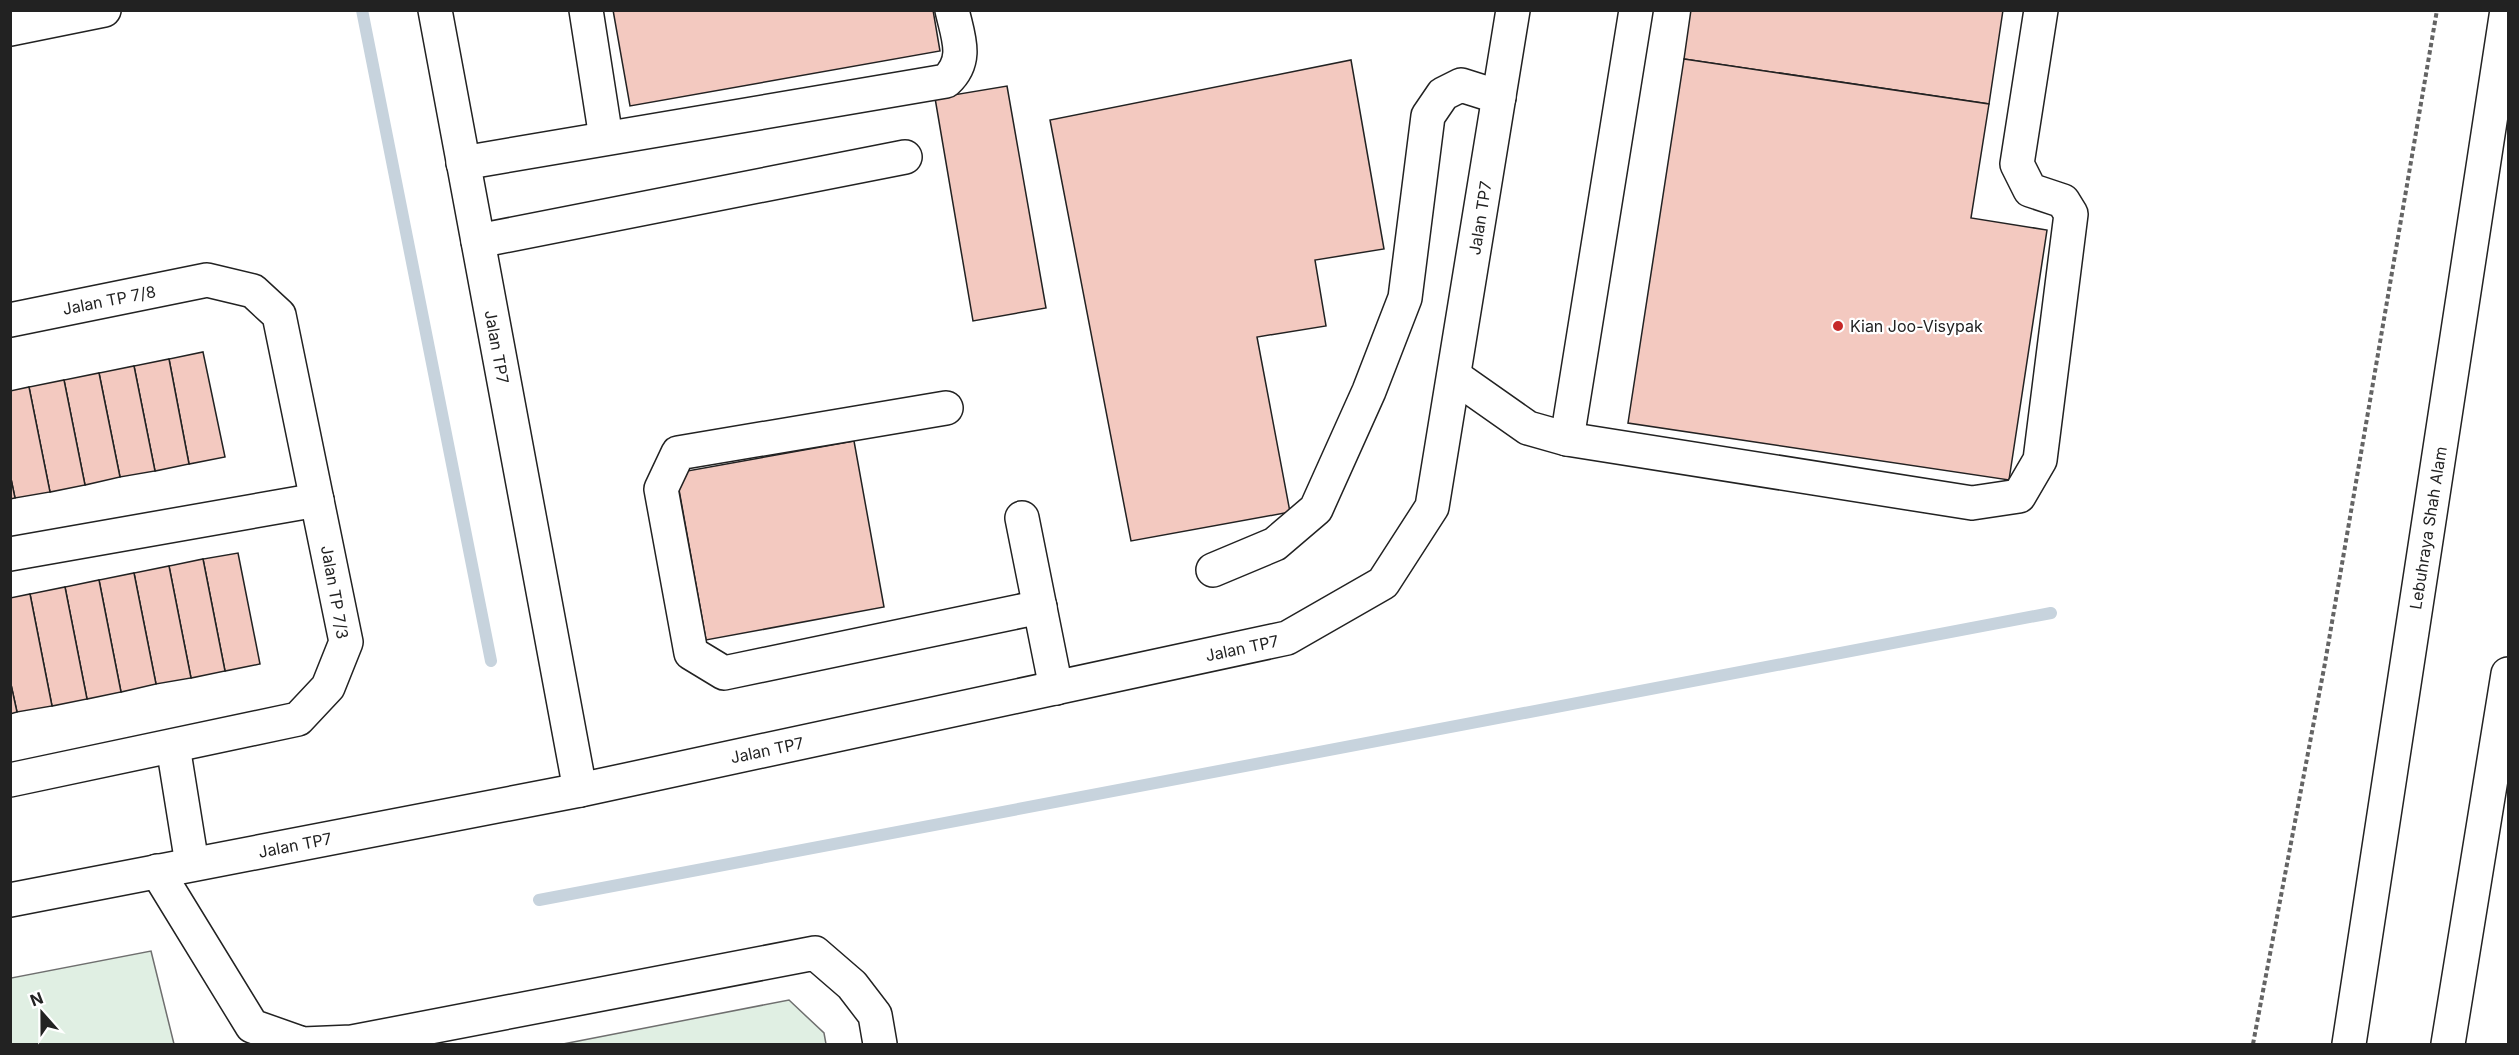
<svg xmlns="http://www.w3.org/2000/svg" width="2519" height="1055" font-family="Inter,sans-serif">
<rect width="100%" height="100%" fill="#fff"/>
<g fill="#e0efe3" stroke="#6f6f6f" stroke-width="1.5">
<polygon points="151,951 174,1044 11,1044 11,978"/>
<polygon points="789,1000 824,1033 826,1044 563,1044"/>
</g>
<g fill="none" stroke-linecap="round" stroke-linejoin="round">
<g stroke="#c7d3dd" stroke-width="12">
<polyline points="362,10 491,661"/>
<polyline points="539,900 2051,613"/>
</g>
</g>
<g fill="#f3c9c0" stroke="#222" stroke-width="1.5">
<polygon points="613,10 933,10 940,51 630,106"/>
<polygon points="1691,10 2003,10 1989,104 1684,59"/>
<polygon points="1684,59 1989,104 1971,218 2047,230 2009,480 1628,423"/>
<polygon points="1351,60 1384,249 1315,260 1326,326 1257,337 1290,512 1131,541 1050,120"/>
<polygon points="1007,86 1046,308 973,321 935,98"/>
<polygon points="203,352 225,457 189,464 169,359"/>
<polygon points="169,359 189,464 155,471 134,366"/>
<polygon points="134,366 155,471 120,477 99,373"/>
<polygon points="99,373 120,477 85,485 64,380"/>
<polygon points="64,380 85,485 50,492 29,387"/>
<polygon points="29,387 50,492 15,498 10,474 10,391"/>
<polygon points="854,441 884,607 706,640 676,473"/>
<polygon points="10,474 15,498 10,499"/>
<polygon points="238,553 260,664 225,671 203,559"/>
<polygon points="203,559 225,671 191,678 169,566"/>
<polygon points="169,566 191,678 156,684 134,573"/>
<polygon points="134,573 156,684 121,692 99,580"/>
<polygon points="99,580 121,692 87,699 65,587"/>
<polygon points="65,587 87,699 52,706 30,594"/>
<polygon points="30,594 52,706 17,712 10,680 10,598"/>
<polygon points="10,680 17,712 10,714"/>
</g>
<g fill="none" stroke-linecap="round" stroke-linejoin="round">
<g stroke="#222" stroke-width="36">
<g id="minor">
<polyline points="435,10 580,790"/>
<polyline points="586,10 606,138"/>
<polyline points="10,29 104,10"/>
<path d="M463 163 946 81C969 60 958 37 952 10"/>
<polyline points="478,241 905,157"/>
<polyline points="10,320 207,280 253,291 279,315 346,642 328,687 298,719 10,780"/>
<polyline points="1454,376 1528,428 1567,439 1972,503 2019,496 2040,460 2071,214 2063,201 2030,190 2017,164 2041,10"/>
<polyline points="946,408 678,453 661,489 691,653 724,673 1040,607"/>
<polyline points="1567,439 1636,10"/>
<polyline points="1022,518 1056,688"/>
<polyline points="10,554 317,500"/>
<polyline points="1213,570 1275,544 1316,509 1369,391 1405,298 1428,116 1443,94 1461,85 1499,97"/>
<polyline points="173,746 192,864"/>
<polyline points="157,871 252,1026 303,1044 352,1042 815,953 852,985 875,1015 880,1044"/>
<polyline points="10,900 580,790 1287,638 1383,583 1432,507 1513,10"/>
</g>
</g>
<g stroke="#222" stroke-width="36">
<g id="highway">
<polyline points="2349,1044 2507,10"/>
<polyline points="2448,1044 2508,674"/>
</g>
</g>
<polyline stroke="#646464" stroke-width="4" stroke-dasharray="4.5 3" stroke-linecap="butt" points="2253,1044 2325,663 2437,10"/>
<use href="#minor" stroke="#fff" stroke-width="33"/>
<use href="#highway" stroke="#fff" stroke-width="33"/>
</g>
<circle fill="#c62828" stroke="#fff" stroke-width="2" cx="1838" cy="326" r="6"/>
<g text-anchor="middle" stroke-width="4.5" stroke-linejoin="round" paint-order="stroke">
<g font-size="16" fill="#222" stroke="#fff">
<text transform="translate(1480 218) rotate(-81)" y="6">Jalan TP7</text>
<text transform="translate(109 300) rotate(-11)" y="6">Jalan TP 7/8</text>
<text transform="translate(497 347) rotate(80)" y="6">Jalan TP7</text>
<text transform="translate(2428 528) rotate(-81)" y="6">Lebuhraya Shah Alam</text>
<text transform="translate(335 592) rotate(80)" y="6">Jalan TP 7/3</text>
<text transform="translate(1242 648) rotate(-12)" y="6">Jalan TP7</text>
<text transform="translate(767 750) rotate(-12)" y="6">Jalan TP7</text>
<text transform="translate(295 845) rotate(-11)" y="6">Jalan TP7</text>
</g>
<g font-size="16" fill="#222" stroke="#fff" text-anchor="start">
<text x="1850" y="332">Kian Joo-Visypak</text>
</g>
</g>
<rect width="2519" height="1055" fill="none" stroke="#222222" stroke-width="24"/>
<g transform="translate(42 1013) rotate(339)" stroke="#ffffff" stroke-width="4.5" paint-order="stroke">
<path d="M0-4.5L10 22L0 15L-10 22Z" fill="#222222"/>
<text y="-9" font-size="16" font-weight="bold" text-anchor="middle" fill="#222222">N</text>
</g>
</svg>
